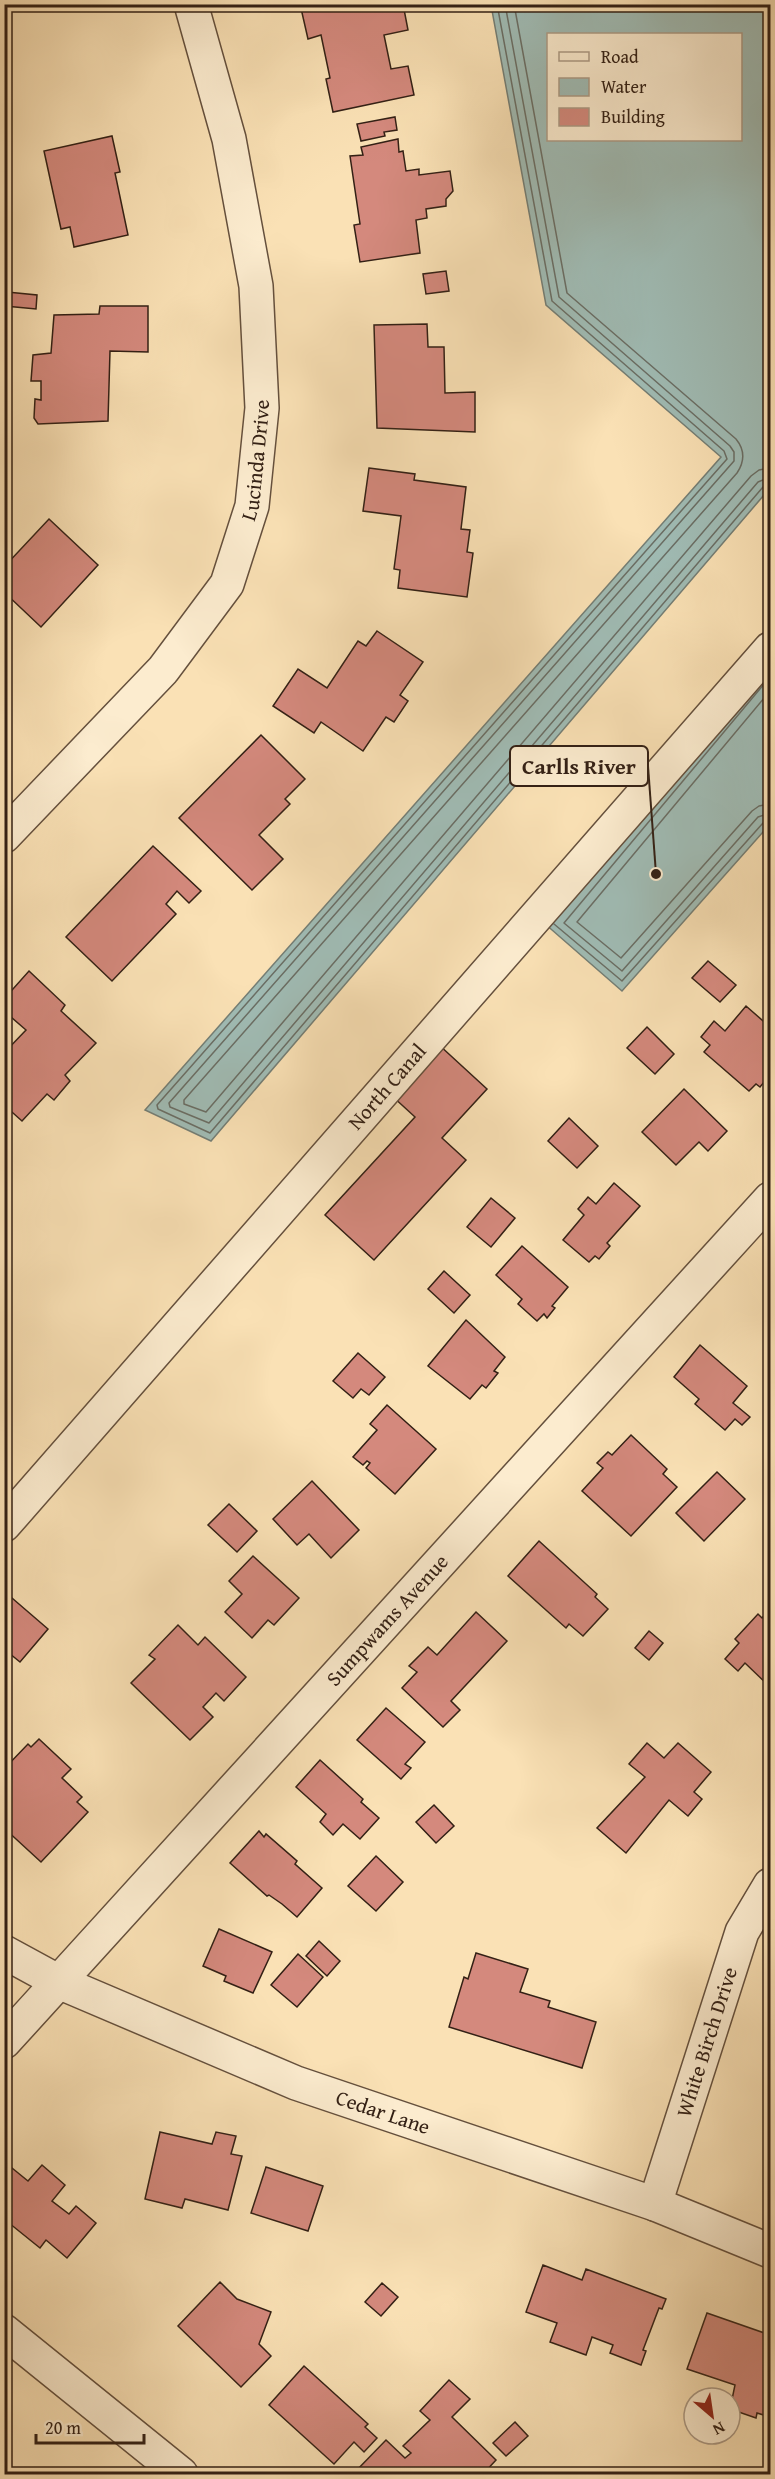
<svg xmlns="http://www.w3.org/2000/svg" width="775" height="2479" font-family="'Gentium Book Plus',serif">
<rect width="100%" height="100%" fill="#fae1b5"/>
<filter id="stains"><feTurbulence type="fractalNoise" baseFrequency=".00333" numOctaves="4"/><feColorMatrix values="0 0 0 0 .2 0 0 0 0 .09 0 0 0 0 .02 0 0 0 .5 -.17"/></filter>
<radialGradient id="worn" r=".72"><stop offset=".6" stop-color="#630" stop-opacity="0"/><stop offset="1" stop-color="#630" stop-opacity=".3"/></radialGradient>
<g fill="#a0bcb5" stroke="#747e75" stroke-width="1.5" fill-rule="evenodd">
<path d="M491 5H770V488L211 1141 145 1110 721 457 546 305ZM548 34H740V140H548Z"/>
<polygon points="770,657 770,824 622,991 544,923"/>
</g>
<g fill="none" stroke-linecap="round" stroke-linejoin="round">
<g stroke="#6a6e65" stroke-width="1.5">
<polyline points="497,4 552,301 724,451 727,459 157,1105 158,1109 210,1133 763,487 770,485"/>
<polyline points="505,4 559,297 730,446 734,452 734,461 169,1103 170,1107 209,1123 758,482 770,477"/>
<path d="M514 4 567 293 736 439C745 450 745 461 737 473L184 1100V1104L206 1112 751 476 759 470 770 468"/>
<polyline points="770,677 564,923 622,971 758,817 770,813"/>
<polyline points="770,691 577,922 621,958 752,811 759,806 770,804"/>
<polyline points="554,924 622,981 763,823 770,820"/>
</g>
</g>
<g fill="#d4897d" stroke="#332015" stroke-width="1.5">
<polygon points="300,4 403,4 408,30 384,35 391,69 408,66 414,95 333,112 326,79 330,78 321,35 308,39"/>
<polygon points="395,117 397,130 384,132 385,136 361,141 357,124"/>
<polygon points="112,136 120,172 115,173 128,235 74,247 70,227 61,229 44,151"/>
<polygon points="398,139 399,152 403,151 406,171 419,169 419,175 450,171 453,191 446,199 446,206 426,209 427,218 416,220 420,253 360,262 354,225 360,224 350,156 363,155 361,147"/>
<polygon points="446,271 449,291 426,294 423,274"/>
<polygon points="7,292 37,295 36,309 5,306"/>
<polygon points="100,306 148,306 148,352 110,351 108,421 38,424 34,418 35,399 41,400 41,381 31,381 33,355 51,353 54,315 99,314"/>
<polygon points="427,324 428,347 444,347 445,393 475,392 475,432 377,428 374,325"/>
<polygon points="369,468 415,474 414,480 466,487 461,529 470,530 467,552 473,553 467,597 398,588 400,570 394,569 401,516 363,511"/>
<polygon points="49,519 98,565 41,627 4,592 4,567"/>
<polygon points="377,631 423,662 400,695 408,701 394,722 386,717 363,751 321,722 314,733 273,706 298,669 327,688 358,641 366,646"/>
<polygon points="261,735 305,779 285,799 290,804 259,835 283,859 252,890 179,818"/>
<polygon points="153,846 201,891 189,903 177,891 166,904 176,914 112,981 66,937"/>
<polygon points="708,961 736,985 720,1002 692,978"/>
<polygon points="29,971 65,1005 61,1011 96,1043 65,1075 70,1081 54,1100 47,1094 22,1121 4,1105 4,1053 26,1030 4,1011 4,999"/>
<polygon points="746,1006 770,1027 770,1075 760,1087 756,1084 749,1091 704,1052 710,1045 701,1037 714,1021 725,1031"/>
<polygon points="647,1027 674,1054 655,1074 627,1048"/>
<polygon points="438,1044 487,1089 442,1138 466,1160 374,1260 325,1215 415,1117 391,1095"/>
<polygon points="684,1089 727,1131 708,1151 699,1142 676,1165 642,1132"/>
<polygon points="569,1118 598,1146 577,1168 548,1141"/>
<polygon points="614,1183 640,1206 607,1243 610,1246 599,1259 595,1256 589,1262 563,1240 584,1215 578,1209 588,1197 596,1204"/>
<polygon points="491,1198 515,1218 491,1247 467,1227"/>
<polygon points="522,1246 568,1287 552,1306 555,1308 547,1318 544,1314 537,1321 518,1304 522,1299 496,1275"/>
<polygon points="444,1271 470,1295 454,1313 428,1289"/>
<polygon points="466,1320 505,1357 494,1371 498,1373 486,1388 482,1385 470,1399 428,1366"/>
<polygon points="700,1345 747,1386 733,1403 750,1417 742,1425 735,1419 725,1430 695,1404 699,1399 674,1377"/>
<polygon points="358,1353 385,1377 369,1395 361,1389 353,1398 333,1381"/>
<polygon points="387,1405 436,1449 395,1494 366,1468 370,1463 367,1461 363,1465 353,1457 377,1430 370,1424"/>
<polygon points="631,1435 667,1469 663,1474 677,1487 631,1536 582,1491 603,1468 597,1463 608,1452 612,1455"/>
<polygon points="717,1472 745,1499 704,1541 676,1513"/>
<polygon points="312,1481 359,1530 331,1558 309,1534 297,1545 273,1519"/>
<polygon points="229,1504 257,1531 237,1552 208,1525"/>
<polygon points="539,1541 597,1594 595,1597 608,1609 583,1636 569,1624 566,1628 508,1576"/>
<polygon points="253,1556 299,1598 274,1625 268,1620 252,1638 225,1612 242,1594 229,1581"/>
<polygon points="5,1592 48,1629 20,1662 4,1649 4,1620 8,1616 4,1613"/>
<polygon points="770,1609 770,1687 745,1663 738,1671 725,1659 739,1643 735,1639 758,1614 762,1618"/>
<polygon points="476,1612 507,1641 451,1701 460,1710 443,1727 402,1688 417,1672 409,1666 428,1647 437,1655"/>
<polygon points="178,1625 198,1645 205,1637 246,1677 224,1701 216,1693 203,1707 213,1717 190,1740 131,1683 155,1659 149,1655"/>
<polygon points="649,1631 663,1643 649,1660 635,1648"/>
<polygon points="386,1708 425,1742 405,1764 411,1768 401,1779 357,1740"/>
<polygon points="39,1739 71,1769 62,1778 82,1797 77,1802 88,1812 41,1862 4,1828 4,1769 28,1744 31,1747"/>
<polygon points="647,1743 664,1758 678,1743 711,1772 694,1792 702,1799 688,1816 669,1800 626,1853 597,1828 645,1777 629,1764"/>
<polygon points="320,1760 363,1799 361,1802 379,1818 360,1839 343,1824 333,1835 320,1822 326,1814 296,1787"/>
<polygon points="434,1805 454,1826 436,1843 416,1822"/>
<polygon points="259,1831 264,1837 266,1834 297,1861 295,1864 322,1888 297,1917 282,1904 269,1895 267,1896 230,1863"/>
<polygon points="376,1856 403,1882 376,1911 348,1886"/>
<polygon points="219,1929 272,1952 253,1993 224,1981 226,1976 203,1966"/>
<polygon points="319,1941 340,1961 327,1976 306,1956"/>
<polygon points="476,1953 528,1969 520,1992 550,2001 548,2007 596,2022 582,2068 449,2027 464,1977 468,1979"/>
<polygon points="298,1954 323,1977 297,2007 271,1985"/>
<polygon points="160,2132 212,2144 216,2132 236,2136 231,2154 242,2156 228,2210 185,2199 182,2208 145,2199"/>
<polygon points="42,2165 65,2185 52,2201 69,2214 76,2206 96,2223 67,2258 46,2240 40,2248 4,2219 4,2168 9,2172 12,2168 28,2181"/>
<polygon points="266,2167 323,2186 308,2231 251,2213"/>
<polygon points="543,2265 582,2280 586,2269 666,2299 662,2309 659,2308 643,2350 646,2351 641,2365 610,2353 613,2345 592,2337 586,2355 550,2342 557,2323 526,2312"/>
<polygon points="220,2282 237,2299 271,2312 259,2344 271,2356 241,2387 178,2326"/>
<polygon points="382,2283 398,2297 381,2316 365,2302"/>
<polygon points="707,2313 770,2335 770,2417 757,2413 756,2418 730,2409 735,2385 687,2369"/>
<polygon points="304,2366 368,2424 365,2427 377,2438 364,2452 354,2442 334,2464 269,2405"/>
<polygon points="449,2380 470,2399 452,2417 496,2460 483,2474 360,2474 356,2471 386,2440 405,2458 411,2453 403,2446 430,2420 420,2411"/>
<polygon points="515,2422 528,2436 506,2456 493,2443"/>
</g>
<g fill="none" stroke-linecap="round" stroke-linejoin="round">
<g stroke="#65503d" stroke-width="36">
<g id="street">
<path id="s1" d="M4 836 163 670 227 584 252 506 262 408 256 286 229 139 191 4"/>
<path id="s2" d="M4 1525 770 649"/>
<path id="s3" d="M4 1952 61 1983 296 2083 655 2204 770 2251"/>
<path id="s4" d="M4 2042 770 1199"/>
<path id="s5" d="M655 2204 742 1932 770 1885"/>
<polyline points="4,2331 181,2474"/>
</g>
</g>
<use href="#street" stroke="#fceccf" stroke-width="33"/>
</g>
<g text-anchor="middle" stroke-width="6" stroke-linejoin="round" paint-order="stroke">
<g font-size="21" fill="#332015" stroke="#fceccf">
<text dy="7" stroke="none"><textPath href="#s1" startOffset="465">Lucinda Drive</textPath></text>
<text dy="7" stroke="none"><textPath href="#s2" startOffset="582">North Canal</textPath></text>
<text dy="7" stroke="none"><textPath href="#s4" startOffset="570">Sumpwams Avenue</textPath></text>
<text dy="7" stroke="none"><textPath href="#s5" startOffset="170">White Birch Drive</textPath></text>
<text dy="7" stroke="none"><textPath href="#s3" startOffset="412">Cedar Lane</textPath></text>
</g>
</g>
<path fill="none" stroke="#332015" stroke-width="2" d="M656 874L648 766"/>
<circle fill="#332015" stroke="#fceccf" stroke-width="2" cx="656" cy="874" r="6"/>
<rect fill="#fceccf" stroke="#332015" stroke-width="2" x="510" y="746" width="138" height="40" rx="6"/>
<g font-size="22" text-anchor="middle" font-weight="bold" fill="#332015">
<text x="579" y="774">Carlls River</text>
</g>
<rect width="775" height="2479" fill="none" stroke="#fae1b5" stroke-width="24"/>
<rect x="6" y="6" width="763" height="2467" fill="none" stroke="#332015" stroke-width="3"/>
<rect x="12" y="12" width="751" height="2455" fill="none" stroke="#332015" stroke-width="1.5"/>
<rect x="547" y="33" width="195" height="108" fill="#fceccf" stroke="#ac9a85" stroke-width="1.5"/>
<rect x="559" y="52" width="30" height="9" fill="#fceccf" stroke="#ac9a85" stroke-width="1.5"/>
<text x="601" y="63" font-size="18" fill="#332015">Road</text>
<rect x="559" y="78" width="30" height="18" fill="#a0bcb5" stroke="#ac9a85" stroke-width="1.5"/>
<text x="601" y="93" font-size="18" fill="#332015">Water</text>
<rect x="559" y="108" width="30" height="18" fill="#d4897d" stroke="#ac9a85" stroke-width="1.5"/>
<text x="601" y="123" font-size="18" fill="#332015">Building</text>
<g transform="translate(712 2416) rotate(151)"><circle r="28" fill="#fceccf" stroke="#ac9a85" stroke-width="1.5"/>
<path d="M0-4.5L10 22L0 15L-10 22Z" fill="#8f2418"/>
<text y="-9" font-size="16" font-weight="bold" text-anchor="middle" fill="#332015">N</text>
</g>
<path d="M36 2434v9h108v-9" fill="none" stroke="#332015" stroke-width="3"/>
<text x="45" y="2434" font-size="18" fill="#332015" stroke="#fceccf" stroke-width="4.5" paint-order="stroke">20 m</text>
<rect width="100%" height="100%" filter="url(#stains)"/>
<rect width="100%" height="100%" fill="url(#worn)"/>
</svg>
